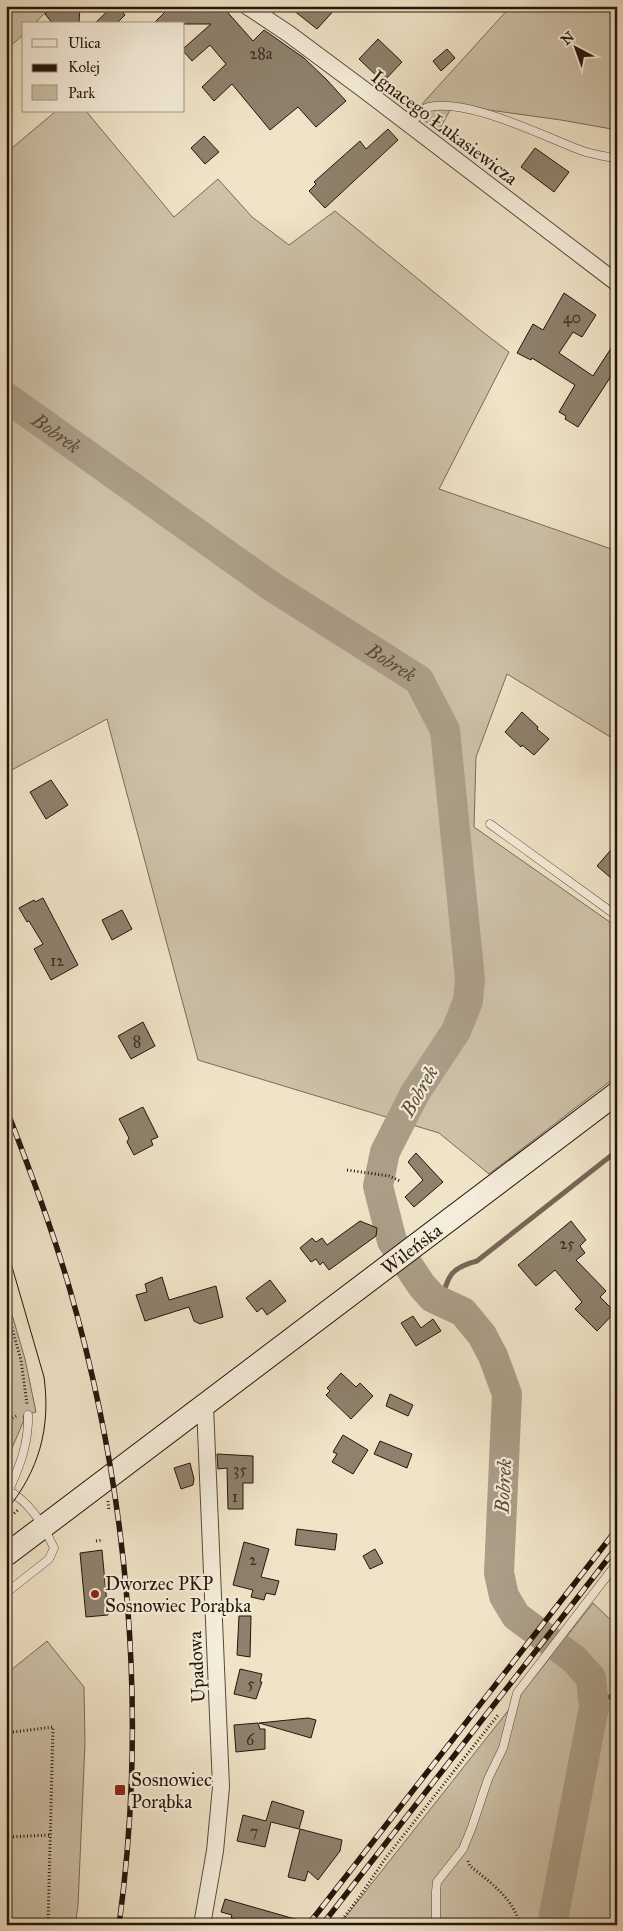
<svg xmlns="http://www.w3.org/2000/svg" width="623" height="1931" font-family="'IM FELL Great Primer',serif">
<rect width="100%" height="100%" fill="#f0e4c8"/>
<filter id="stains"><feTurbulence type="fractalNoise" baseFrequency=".004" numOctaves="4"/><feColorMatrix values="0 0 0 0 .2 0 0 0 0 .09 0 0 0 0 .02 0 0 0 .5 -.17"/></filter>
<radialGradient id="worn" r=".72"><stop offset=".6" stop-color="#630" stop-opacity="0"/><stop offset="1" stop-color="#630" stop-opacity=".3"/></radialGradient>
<g fill="#cdc1a8" stroke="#786b5a">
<polygon points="6,6 52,6 34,24 24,24 24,34 6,50"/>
<polygon points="511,6 617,6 617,130 561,120 453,105 439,130 413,114"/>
<polygon points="56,111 86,111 174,217 218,179 252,217 289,245 335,211 484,333 509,352 439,489 617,551 617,741 507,674 476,757 474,827 617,927 617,1076 489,1174 439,1133 198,1060 107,719 6,773 6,153"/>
<polygon points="6,1294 25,1359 36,1412 23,1416 24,1420 6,1462"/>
<polygon points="593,1603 617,1626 617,1925 339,1925"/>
<polygon points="47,1641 84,1687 85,1743 78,1906 75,1925 6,1925 6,1674"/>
</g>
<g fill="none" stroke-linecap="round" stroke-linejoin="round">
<g stroke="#756756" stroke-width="5">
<path d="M441 1302C448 1276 450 1268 477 1261L617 1151"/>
<polyline points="593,1699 617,1696"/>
</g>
<path stroke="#ab9e88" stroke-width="30" id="s1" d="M6 397 271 586 419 680 445 730 470 979 468 1001 456 1031 415 1093 385 1152 378 1186 392 1241 422 1286 433 1298 463 1312 482 1335 493 1356 507 1394 499 1573 504 1596 516 1616 574 1659 591 1678 594 1707 552 1925"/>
</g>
<g fill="#8e816d" stroke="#24150b">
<polygon points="54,6 80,6 79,24 53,24 45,14"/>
<polygon points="113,6 117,6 125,15 116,24 94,24"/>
<polygon points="171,6 222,6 253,41 264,30 304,58 327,80 346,101 316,127 298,107 270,130 232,84 214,101 202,87 226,64 210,45 192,61 184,52 184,48 211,24 153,24"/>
<polygon points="288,6 338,6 317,29"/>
<polygon points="378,39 402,62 383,82 359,59"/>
<polygon points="447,49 455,58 441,71 433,61"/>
<polygon points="388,129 398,140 325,208 309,191 316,184 314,182 360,141 366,149"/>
<polygon points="204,136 219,152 205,164 191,148"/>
<polygon points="535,148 569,172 554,192 521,167"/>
<polygon points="564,293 596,315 582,337 573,332 559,353 593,376 617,339 617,367 578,427 565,419 566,416 559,412 575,385 532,358 531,360 517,353 533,324 543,330"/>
<polygon points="522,712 538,727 537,729 549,739 534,755 522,745 521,747 505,732"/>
<polygon points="51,780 68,805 46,819 30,792"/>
<polygon points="617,843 617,883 597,866"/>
<polygon points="43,898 78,965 51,980 34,949 43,944 29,921 27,922 19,908 34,900 35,902"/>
<polygon points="122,910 132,929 112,940 102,920"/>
<polygon points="143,1022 155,1046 131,1059 118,1036"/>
<polygon points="143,1107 158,1137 151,1140 153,1145 134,1155 127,1142 129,1138 119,1119"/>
<polygon points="416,1153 443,1182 414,1207 405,1197 423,1180 408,1162"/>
<polygon points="360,1221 377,1228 376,1236 329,1270 323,1262 320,1265 316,1259 311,1262 300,1248 312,1238 316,1242 322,1238 327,1245"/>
<polygon points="571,1221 586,1240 580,1246 585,1253 576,1260 606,1291 600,1297 615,1312 597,1331 575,1309 582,1302 555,1270 536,1286 518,1265"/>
<polygon points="162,1277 169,1300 216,1286 223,1317 200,1324 194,1321 189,1307 145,1321 136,1295 147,1292 145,1284"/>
<polygon points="270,1280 286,1301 267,1315 262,1308 257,1312 246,1298"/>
<polygon points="413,1316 421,1328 433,1319 441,1331 416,1346 401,1323"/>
<polygon points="341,1373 356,1387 360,1383 373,1396 351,1419 326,1395 330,1391 327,1388"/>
<polygon points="390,1394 413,1405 408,1416 386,1406"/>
<polygon points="343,1435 368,1450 353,1474 332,1462 337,1454 333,1452"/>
<polygon points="380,1441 412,1454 407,1468 374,1454"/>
<polygon points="217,1454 253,1456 253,1483 243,1483 243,1509 228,1509 227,1468 218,1469"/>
<polygon points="190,1463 194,1479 193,1485 181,1489 174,1468"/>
<polygon points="297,1529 337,1534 335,1550 295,1545"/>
<polygon points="244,1542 269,1549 261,1577 279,1581 275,1595 266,1593 264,1600 251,1597 253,1590 233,1585"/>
<polygon points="375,1549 383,1563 370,1569 363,1556"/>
<polygon points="102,1550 108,1615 86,1617 80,1553"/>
<polygon points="239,1616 251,1616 250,1657 237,1655"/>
<polygon points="240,1669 262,1674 260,1682 262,1682 256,1699 234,1694"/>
<polygon points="308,1718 316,1720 311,1738 259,1723"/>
<polygon points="258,1723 260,1729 265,1729 265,1749 236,1752 234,1725"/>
<polygon points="272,1801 304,1811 299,1829 271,1822 265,1847 237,1841 243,1815 266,1821"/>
<polygon points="300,1829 342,1840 340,1851 318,1880 308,1871 305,1881 288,1877"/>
<polygon points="225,1899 302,1921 301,1925 254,1925 231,1918 232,1915 221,1912"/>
</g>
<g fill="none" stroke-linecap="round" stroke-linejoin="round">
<g stroke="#57493a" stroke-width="9">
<g id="lane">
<path d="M410 125C415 120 422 108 429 107 469 98 544 137 583 151 594 155 606 156 617 159"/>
<polyline points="490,824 617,916"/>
<path d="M6 1489C30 1502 43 1524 54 1548L49 1559 6 1593"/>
<path d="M9 1490C20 1466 29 1442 28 1415"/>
<polyline points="436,1925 436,1892 437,1882 463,1849 472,1827 488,1779 503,1748 517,1693 617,1563"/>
</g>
</g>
<g stroke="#57493a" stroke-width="18">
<g id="street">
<polyline points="247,6 289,34 367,92 617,283"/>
<polyline points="202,1925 215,1851 221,1787 205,1406"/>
</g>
</g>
<g stroke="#24150b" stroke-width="24">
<g id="secondary">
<path id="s2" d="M6 1555 617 1093"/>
</g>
</g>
<g stroke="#24150b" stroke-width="3" stroke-dasharray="1 2.5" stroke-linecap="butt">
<polyline points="347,1170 389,1176 400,1181"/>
<polyline points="6,1307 21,1360 27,1404"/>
<polyline points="6,1421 16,1416"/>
<polyline points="108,1501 109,1511"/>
<polyline points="6,1520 18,1510"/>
<polyline points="96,1541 103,1540"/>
<polyline points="6,1733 53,1727 48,1925"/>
<polyline points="6,1837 51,1835"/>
<path d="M468 1861 470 1866C490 1882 514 1899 520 1925"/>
<polyline points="338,1925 358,1899 385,1859 498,1715"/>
</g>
<use href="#lane" stroke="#f5eddb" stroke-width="8"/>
<use href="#street" stroke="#f5eddb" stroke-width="16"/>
<use href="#secondary" stroke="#f5eddb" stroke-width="22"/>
<path stroke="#24150b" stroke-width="1" d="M6 1246 44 1377C51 1428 39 1471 6 1511"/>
<g stroke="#24150b" stroke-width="5.5">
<g id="rail">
<path d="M6 1108C29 1168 52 1228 70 1290 129 1495 148 1713 119 1925"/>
<polyline points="308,1925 617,1529"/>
<polyline points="322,1925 617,1547"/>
</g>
</g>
<use href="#rail" stroke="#f5eddb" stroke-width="4" stroke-dasharray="11" stroke-linecap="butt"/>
</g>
<g fill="#8f2418" stroke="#f5eddb" stroke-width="2">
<circle cx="95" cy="1594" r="5"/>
<rect x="114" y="1784" width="12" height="12" rx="2.5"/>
</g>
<g text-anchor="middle" stroke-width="4.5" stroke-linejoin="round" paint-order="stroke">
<g font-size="16" fill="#3e3024">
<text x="261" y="59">28a</text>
<text x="572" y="323">40</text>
<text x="57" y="966">12</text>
<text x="137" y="1047">8</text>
<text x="567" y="1249">25</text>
<text x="240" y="1475">35</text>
<text x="235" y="1502">1</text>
<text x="253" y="1565">2</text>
<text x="251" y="1689">5</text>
<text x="250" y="1745">6</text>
<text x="254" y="1837">7</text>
</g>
<g font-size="19" fill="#24150b" stroke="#f5eddb">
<text transform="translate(445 127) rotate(37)" y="7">Ignacego Łukasiewicza</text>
<text dy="7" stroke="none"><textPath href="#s2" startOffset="508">Wileńska</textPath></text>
<text transform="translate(196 1667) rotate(-93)" y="7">Upadowa</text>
</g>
<g font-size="19" fill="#24150b" stroke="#f5eddb" text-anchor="start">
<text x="105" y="1590">Dworzec PKP<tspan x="105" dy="22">Sosnowiec Porąbka</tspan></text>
<text x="131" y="1786">Sosnowiec<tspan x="131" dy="22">Porąbka</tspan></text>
</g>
<g font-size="20" font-style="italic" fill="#5a4c3d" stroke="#f5eddb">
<text dy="7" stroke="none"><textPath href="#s1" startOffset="62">Bobrek</textPath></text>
<text dy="7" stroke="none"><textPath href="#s1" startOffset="468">Bobrek</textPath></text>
<text transform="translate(419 1091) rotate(-60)" y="7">Bobrek</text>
<text transform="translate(503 1486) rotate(-87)" y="7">Bobrek</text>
</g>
</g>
<rect width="623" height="1931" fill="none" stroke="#f0e4c8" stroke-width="25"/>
<rect x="8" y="8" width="608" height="1916" fill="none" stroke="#24150b" stroke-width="2.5"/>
<rect x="12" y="12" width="598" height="1906" fill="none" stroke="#24150b"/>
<rect x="22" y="22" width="162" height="90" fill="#f5eddb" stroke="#a19788"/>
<rect x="32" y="39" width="25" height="8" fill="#f5eddb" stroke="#a19788"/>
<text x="68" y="48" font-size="15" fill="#24150b">Ulica</text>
<rect x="32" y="64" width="25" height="8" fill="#24150b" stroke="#a19788"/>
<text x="68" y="72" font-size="15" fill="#24150b">Kolej</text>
<rect x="32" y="85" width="25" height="15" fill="#cdc1a8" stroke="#a19788"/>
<text x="68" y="98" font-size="15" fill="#24150b">Park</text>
<g transform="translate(576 48) rotate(319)" stroke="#f5eddb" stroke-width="4" paint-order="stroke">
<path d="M0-4L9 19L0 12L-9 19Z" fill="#24150b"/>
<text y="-8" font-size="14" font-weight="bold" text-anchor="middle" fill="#24150b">N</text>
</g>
<rect width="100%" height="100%" filter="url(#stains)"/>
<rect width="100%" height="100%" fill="url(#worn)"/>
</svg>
